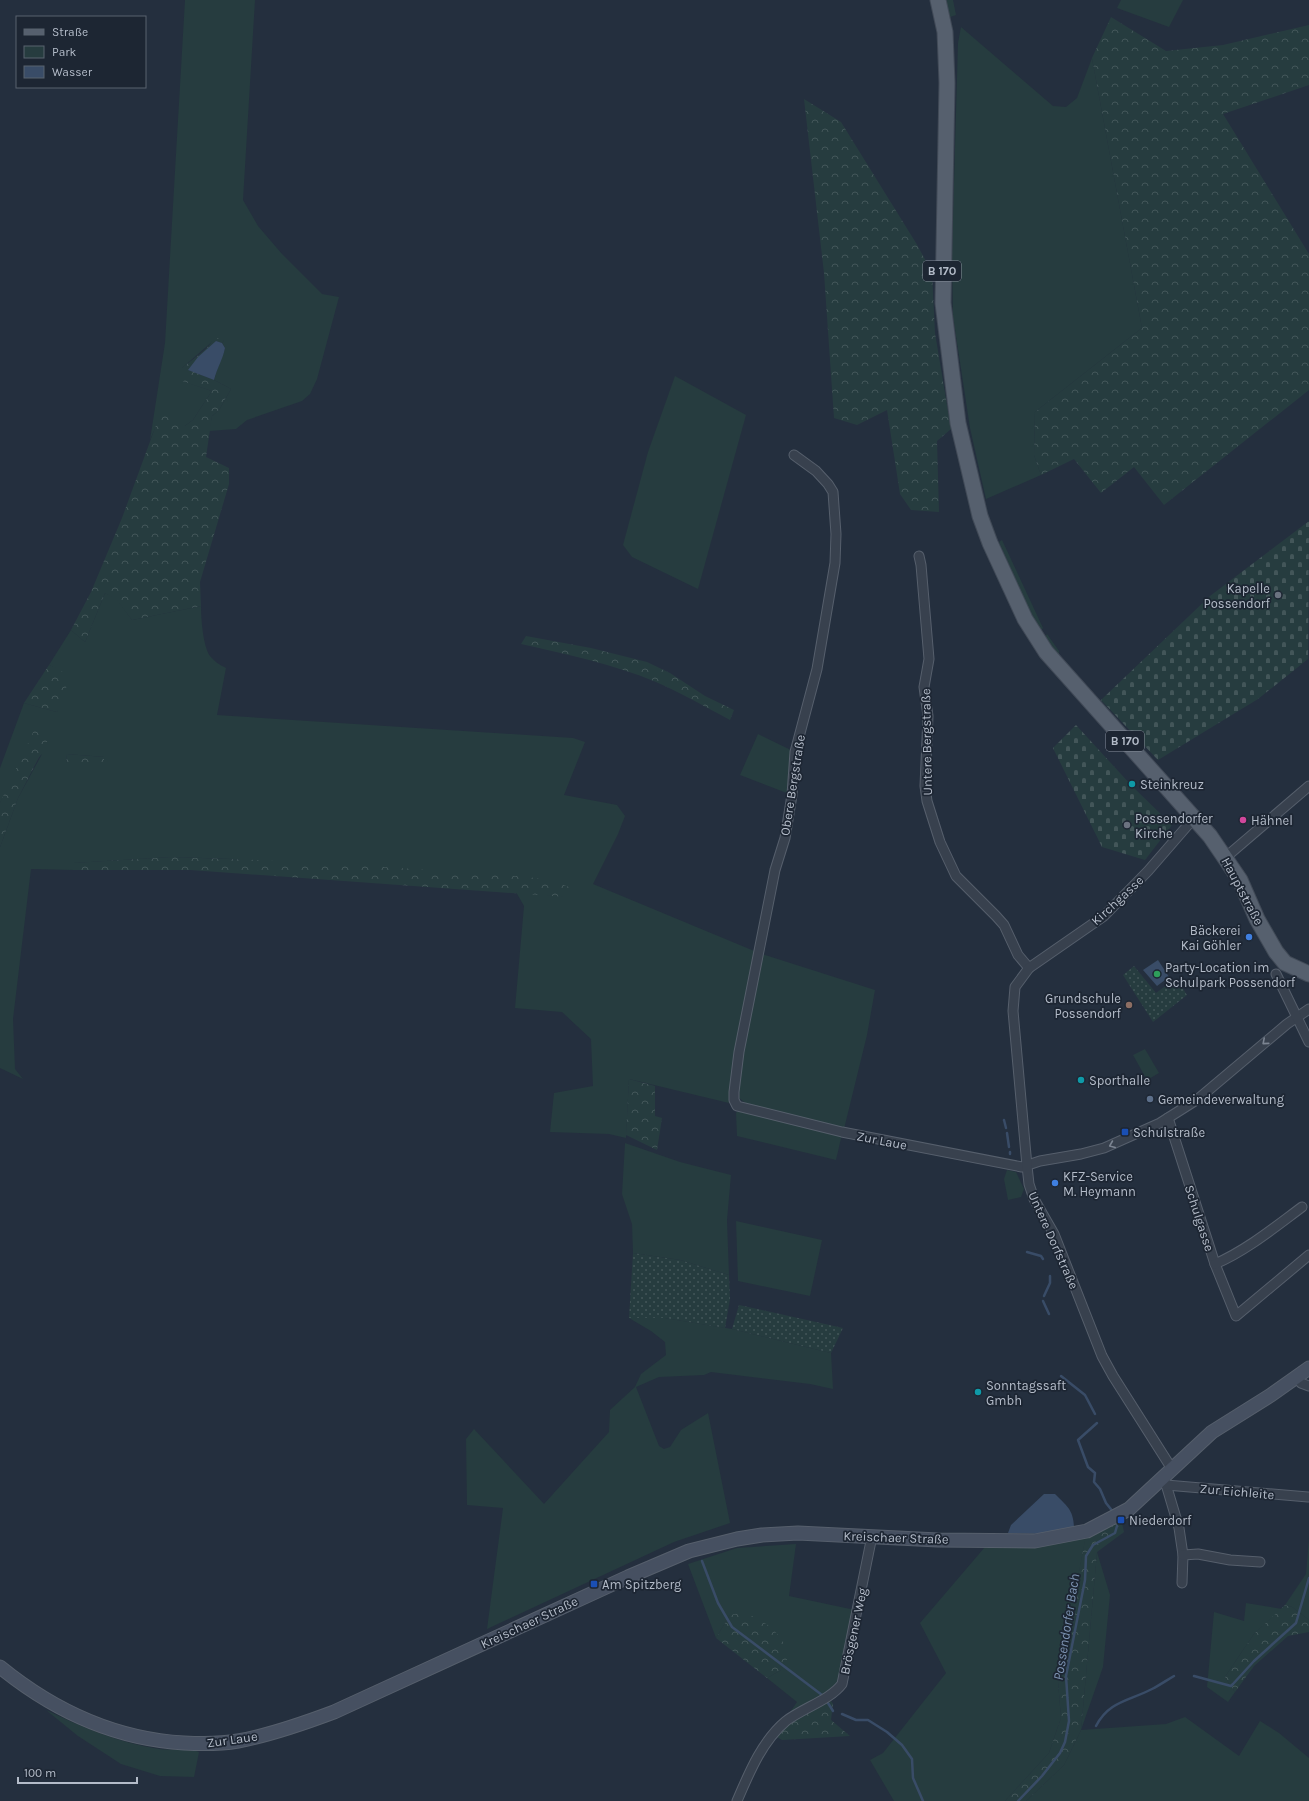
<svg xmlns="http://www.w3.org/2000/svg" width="1309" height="1801" font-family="Karla,sans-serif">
<defs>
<pattern id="forest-crowns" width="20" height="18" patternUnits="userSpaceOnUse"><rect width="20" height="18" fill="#263c3f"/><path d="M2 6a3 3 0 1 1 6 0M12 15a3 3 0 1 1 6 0" fill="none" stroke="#435659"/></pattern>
<pattern id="cemetery-stones" width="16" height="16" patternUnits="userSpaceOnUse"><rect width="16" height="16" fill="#263c3f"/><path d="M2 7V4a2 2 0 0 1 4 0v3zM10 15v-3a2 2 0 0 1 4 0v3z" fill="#435659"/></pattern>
<pattern id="garden-dots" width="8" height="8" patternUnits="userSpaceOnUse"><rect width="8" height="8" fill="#263c3f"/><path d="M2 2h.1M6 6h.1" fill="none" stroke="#435659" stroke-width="1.8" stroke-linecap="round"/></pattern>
</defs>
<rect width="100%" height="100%" fill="#242f3e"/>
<g fill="#263c3f" fill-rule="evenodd">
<path d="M185 0H255L243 200 258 226 282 254 322 294 339 297 317 379 310 394 302 401 247 420 236 429 209 431 212 416 219 410 231 389 214 380C217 368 222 359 225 348L222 343 224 340 213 341 182 368 183 381 212 391 193 420 185 426 160 417 150 440 165 343Z"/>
<polygon points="945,0 953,0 956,15 950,17"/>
<polygon points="1121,0 1183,0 1169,27 1117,8"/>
<polygon points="961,27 1053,106 1066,107 1077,98 1092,58 1142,328 1035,412 1034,455 1041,475 986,499 970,428 953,316 952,253 958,43"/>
<polygon points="675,376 746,415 698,589 632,557 623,545 648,452"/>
<polygon points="1002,540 1043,628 1041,630 1025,602 999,542"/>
<path d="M105 593 117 599 132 620 201 606C201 618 203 646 210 656 215 662 220 665 226 668L217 715 573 738 585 742 564 795 617 805 625 816 618 834 593 884 759 953 875 990 867 1035 844 1129 748 1105 739 1098 736 1053 729 1103 629 1079 626 1138 609 1134 550 1132 554 1093 593 1086 591 1039 562 1012 515 1008 524 906 516 892 566 897 232 859 172 857 74 863 73 870 31 869 13 1019 15 1069 23 1079 0 1068V847L18 798 42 754 8 788 0 803V768L24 703 57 712 60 670 49 665 71 630 85 642ZM66 754 104 757 67 763Z"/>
<polygon points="1047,634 1059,651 1059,656 1045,637"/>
<polygon points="758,734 795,752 792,795 740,775"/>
<polygon points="1145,1049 1159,1073 1147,1080 1133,1055"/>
<polygon points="740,1109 842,1134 836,1160 737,1136 736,1113"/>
<polygon points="625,1143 680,1162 731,1175 727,1220 729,1275 680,1260 633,1253 632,1224 622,1194"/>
<polygon points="1007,1170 1016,1172 1024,1189 1021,1197 1008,1200 1004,1179"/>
<polygon points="736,1221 822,1240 810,1296 738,1281"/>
<polygon points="629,1318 665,1318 732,1329 831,1353 833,1389 810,1384 711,1372 704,1375 659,1377 636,1387 659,1446 664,1449 670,1447 681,1430 708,1413 730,1523 674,1542 487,1629 503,1508 467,1505 466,1439 474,1429 544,1504 609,1432 610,1410 635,1387 641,1374 666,1355 665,1342 651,1331"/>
<polygon points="1087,1531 1058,1681 1061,1718 1049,1753 1005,1801 894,1801 870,1760 883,1753 946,1673 920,1623 991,1540"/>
<polygon points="1309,1538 1309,1620 1292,1607 1285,1605 1306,1574"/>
<polygon points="796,1544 789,1596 855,1610 842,1674 834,1688 829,1693 810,1702 786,1718 797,1702 767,1678 781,1670 730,1615 716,1638 688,1564 737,1548"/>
<polygon points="1097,1552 1110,1595 1103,1667 1081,1730 1166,1724 1185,1717 1239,1756 1260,1721 1279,1733 1309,1758 1309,1801 1026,1801 1064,1765 1081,1730"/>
<polygon points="1246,1603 1282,1609 1254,1634 1225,1677 1235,1692 1228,1702 1207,1687 1214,1612 1244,1621"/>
<path d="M46 1710C82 1727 119 1743 159 1749 173 1751 186 1747 199 1752L194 1777 160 1776 121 1764 78 1736Z"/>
</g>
<g fill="url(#forest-crowns)">
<polygon points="1111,17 1166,51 1223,45 1309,25 1309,85 1223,114 1309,254 1309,390 1164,505 1134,467 1101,493 1074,459 1041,475 1034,455 1035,412 1142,328 1092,58"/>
<polygon points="804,99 841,122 916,243 932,272 935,333 951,429 937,441 939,512 911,510 900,494 887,410 857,425 834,418 824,273"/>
<path d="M214 337 224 340 222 343 216 341 189 370 214 380 231 389 219 410 212 416 206 457 229 468V484L200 582 201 606 132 620 117 600 105 593 85 642 71 630 91 592 122 518 159 417 165 414 178 417 185 426 193 420 212 391 182 381V368C191 360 210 349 214 337Z"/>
<path d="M526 636 591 648 647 662 670 673 705 696 734 710 730 720C706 707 681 693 656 682 613 664 566 654 521 644Z"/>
<polygon points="49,665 60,669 69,680 57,712 24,703"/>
<polygon points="36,726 53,730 18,798 0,847 0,803"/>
<polygon points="66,754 104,757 104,768 67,763"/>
<path d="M172 857C271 860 369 865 468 873 497 875 543 875 569 887L566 897 190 870H73V863Z"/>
<polygon points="629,1079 655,1086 655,1116 662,1118 657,1150 626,1135"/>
<polygon points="1121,1519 1124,1532 1097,1552 1081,1730 1064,1765 1026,1801 1005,1801 1049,1753 1061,1718 1058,1681 1086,1535"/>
<polygon points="1285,1605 1292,1607 1309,1620 1309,1632 1288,1636 1254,1666 1235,1692 1225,1677 1254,1634"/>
<path d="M744 1612C769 1624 777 1629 790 1654L781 1670 767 1678 716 1638 730 1615Z"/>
<polygon points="829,1698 833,1704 831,1720 850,1736 782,1740 775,1736 793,1719"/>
</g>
<g fill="url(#cemetery-stones)">
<polygon points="1309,521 1308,659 1258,699 1158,760 1101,700 1210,596"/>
<polygon points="1076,725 1131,785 1172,825 1145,860 1102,847 1053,748"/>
</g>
<g fill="url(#garden-dots)">
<polygon points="1134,966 1156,993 1176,978 1187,995 1153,1022 1123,975"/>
<polygon points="633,1253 680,1260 729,1275 730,1299 725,1328 665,1318 629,1318"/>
<polygon points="739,1305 843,1328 831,1353 732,1329"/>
</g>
<g fill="#394c67">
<path d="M216 341 222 343 225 348C223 359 217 368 214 380L188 370 198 357Z"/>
<polygon points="1158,960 1169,977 1157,986 1143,970"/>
<path d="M1044 1494H1055C1067 1506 1074 1510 1074 1529L1047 1534 1008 1533 1011 1525Z"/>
</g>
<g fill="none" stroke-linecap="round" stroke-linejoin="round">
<g stroke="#394c67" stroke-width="2.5">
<polyline points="1004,1120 1006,1128"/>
<polyline points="1007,1133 1009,1147"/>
<polyline points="1010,1154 1010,1152"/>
<polyline points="1027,1252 1041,1256 1043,1259"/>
<polyline points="1044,1296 1050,1283 1050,1276"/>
<polyline points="1043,1301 1049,1314"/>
<polyline points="1061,1376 1085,1395 1095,1414"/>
<polyline points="1097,1423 1078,1440 1088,1467 1095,1473 1094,1482 1100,1489 1106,1503 1114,1513"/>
<polyline points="702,1561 718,1603 732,1627 822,1695"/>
<polyline points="1194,1676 1231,1686 1233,1684 1254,1661 1296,1623 1309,1578"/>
<polyline points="828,1703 833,1711"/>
<polyline points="842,1714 856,1720 868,1720 887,1732 902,1745 912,1759 913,1778 923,1801"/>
<path d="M1096 1726C1109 1701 1129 1701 1152 1689 1160 1685 1167 1680 1174 1676"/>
<polyline points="1018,1801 1042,1776 1060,1753 1065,1742 1069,1721 1066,1676 1085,1580 1086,1556 1093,1545 1115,1533 1117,1526"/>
</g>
<g stroke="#565f6c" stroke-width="11">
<g id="street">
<polyline points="794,455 816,471 828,484 833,492 836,534 835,563 817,669 795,752 792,795 785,838 775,870 739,1052 734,1092 734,1100 737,1106 842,1132 1022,1167 1040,1161 1081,1154 1104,1148 1160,1123 1198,1099 1287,1024 1309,1009"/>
<polyline points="919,556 921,565 929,659 924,687 928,716 925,786 927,801 940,842 956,876 996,916 1004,925 1018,955 1029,968"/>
<polyline points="1226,857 1309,786"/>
<polyline points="1276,974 1309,1042"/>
<polyline points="1168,1118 1215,1264 1236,1316 1309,1255"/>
<path d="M1215 1264C1247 1250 1275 1227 1302 1207"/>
<polyline points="1297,1378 1301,1383 1309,1386"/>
<polyline points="1172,1469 1113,1376 1102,1356 1054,1234 1034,1199 1029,1184 1027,1166 1013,1011 1015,987 1029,968 1104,916 1148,871 1194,818"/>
<polyline points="1165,1481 1179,1528 1183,1555 1182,1583"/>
<polyline points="1166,1485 1308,1497"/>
<polyline points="1183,1555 1198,1554 1230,1560 1260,1562"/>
<path d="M737 1801C749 1773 762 1741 786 1721 803 1708 830 1700 842 1684L872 1536"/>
</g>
</g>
<g stroke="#565f6c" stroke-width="15">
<path id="secondary" d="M0 1667C54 1711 114 1739 184 1743 202 1744 221 1744 238 1741 271 1735 302 1724 334 1712L628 1577 689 1551 737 1539 762 1535 798 1533 938 1540 1035 1541 1087 1531 1129 1509 1212 1432 1271 1395 1309 1368"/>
</g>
<g stroke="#414a57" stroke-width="17">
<polyline id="primary" points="938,0 945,32 947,83 943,303 958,423 980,516 990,543 1025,619 1046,652 1210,836 1240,880 1257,919 1276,952 1285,963 1309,974"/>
</g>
<use href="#street" stroke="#38414e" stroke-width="9"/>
<use href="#secondary" stroke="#465061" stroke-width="13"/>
<use href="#primary" stroke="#56606e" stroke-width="15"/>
</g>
<defs><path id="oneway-chevron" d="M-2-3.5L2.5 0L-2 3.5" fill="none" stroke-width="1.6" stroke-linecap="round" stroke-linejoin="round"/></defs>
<g stroke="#7c8592">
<use href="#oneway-chevron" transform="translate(1265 1042) rotate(139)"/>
<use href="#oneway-chevron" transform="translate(1112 1145) rotate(157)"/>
</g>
<g fill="#6b7280" stroke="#1d2633" stroke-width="1.5">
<circle cx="1278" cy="595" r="4"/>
<circle cx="1127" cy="825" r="4"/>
</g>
<g fill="#0f9aa8" stroke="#1d2633" stroke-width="1.5">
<circle cx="1132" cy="784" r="4"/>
<circle cx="1081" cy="1080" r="4"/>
<circle cx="978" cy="1392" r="4"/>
</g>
<circle fill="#d1479c" stroke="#1d2633" stroke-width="1.5" cx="1243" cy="820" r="4"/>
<g fill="#3f7fe0" stroke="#1d2633" stroke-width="1.5">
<circle cx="1249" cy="937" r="4"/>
<circle cx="1055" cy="1183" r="4"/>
</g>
<circle fill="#2e9e5b" stroke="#1d2633" stroke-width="1.5" cx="1157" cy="974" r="4"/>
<circle fill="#8d6e63" stroke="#1d2633" stroke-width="1.5" cx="1129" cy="1005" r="4"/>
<circle fill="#5c6f8a" stroke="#1d2633" stroke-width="1.5" cx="1150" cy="1099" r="4"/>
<g fill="#1a4fb4" stroke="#1d2633" stroke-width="1.5">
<rect x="1121" y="1128" width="8" height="8" rx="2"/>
<rect x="1117" y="1516" width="8" height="8" rx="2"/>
<rect x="590" y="1580" width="8" height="8" rx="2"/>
</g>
<g text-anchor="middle" stroke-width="3.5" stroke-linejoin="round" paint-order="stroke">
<g fill="#1d2633" stroke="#878f9c" stroke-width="1">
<rect x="923" y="261" width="38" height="20" rx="3"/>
<rect x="1106" y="731" width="38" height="20" rx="3"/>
</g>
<g font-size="12" font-weight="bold" fill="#b4bcc9">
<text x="942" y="275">B 170</text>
<text x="1125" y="745">B 170</text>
</g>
<g font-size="13" fill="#b4bcc9" stroke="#1d2633" text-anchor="start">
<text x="1270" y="593" text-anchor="end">Kapelle<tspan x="1270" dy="15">Possendorf</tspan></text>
<text x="1140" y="789">Steinkreuz</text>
<text x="1135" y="823">Possendorfer<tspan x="1135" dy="15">Kirche</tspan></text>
<text x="1251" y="825">Hähnel</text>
<text x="1241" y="935" text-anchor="end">Bäckerei<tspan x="1241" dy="15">Kai Göhler</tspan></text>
<text x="1165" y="972">Party-Location im<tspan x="1165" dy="15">Schulpark Possendorf</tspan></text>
<text x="1121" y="1003" text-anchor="end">Grundschule<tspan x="1121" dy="15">Possendorf</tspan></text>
<text x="1089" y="1085">Sporthalle</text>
<text x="1158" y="1104">Gemeindeverwaltung</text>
<text x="1133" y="1137">Schulstraße</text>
<text x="1063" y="1181">KFZ-Service<tspan x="1063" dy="15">M. Heymann</tspan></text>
<text x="986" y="1390">Sonntagssaft<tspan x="986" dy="15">Gmbh</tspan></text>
<text x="1129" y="1525">Niederdorf</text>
<text x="602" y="1589">Am Spitzberg</text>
</g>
<g font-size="13" fill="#b4bcc9" stroke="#1d2633">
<text transform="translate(926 742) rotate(-91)" y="5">Untere Bergstraße</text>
<text transform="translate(792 785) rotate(-81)" y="5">Obere Bergstraße</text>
<text transform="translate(1243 891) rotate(62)" y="5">Hauptstraße</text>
<text transform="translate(1117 900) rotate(-43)" y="5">Kirchgasse</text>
<text transform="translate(882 1140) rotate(11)" y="5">Zur Laue</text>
<text transform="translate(1200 1218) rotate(72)" y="5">Schulgasse</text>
<text transform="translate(1054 1240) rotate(66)" y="5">Untere Dorfstraße</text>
<text transform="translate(1237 1491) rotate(5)" y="5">Zur Eichleite</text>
<text transform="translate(896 1537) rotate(2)" y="5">Kreischaer Straße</text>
<text transform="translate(529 1622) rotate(-25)" y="5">Kreischaer Straße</text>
<text transform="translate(853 1631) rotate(-78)" y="5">Brösgener Weg</text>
<text transform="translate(232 1739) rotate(-8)" y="5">Zur Laue</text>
</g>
<g font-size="14" font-style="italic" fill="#7c92b1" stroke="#1d2633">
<text transform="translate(1066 1627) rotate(-81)" y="5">Possendorfer Bach</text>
</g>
</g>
<rect x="16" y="16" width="130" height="72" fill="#1d2633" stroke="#59626f"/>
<rect x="24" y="29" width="20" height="6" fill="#56606e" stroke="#59626f"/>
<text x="52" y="36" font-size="12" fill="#b4bcc9">Straße</text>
<rect x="24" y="46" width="20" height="12" fill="#263c3f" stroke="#59626f"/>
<text x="52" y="56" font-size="12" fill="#b4bcc9">Park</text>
<rect x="24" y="66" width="20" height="12" fill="#394c67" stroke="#59626f"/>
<text x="52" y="76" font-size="12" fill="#b4bcc9">Wasser</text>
<path d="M18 1777v6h119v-6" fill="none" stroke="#b4bcc9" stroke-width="2"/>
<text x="24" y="1777" font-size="12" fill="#b4bcc9" stroke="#1d2633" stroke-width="3" paint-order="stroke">100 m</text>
</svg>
